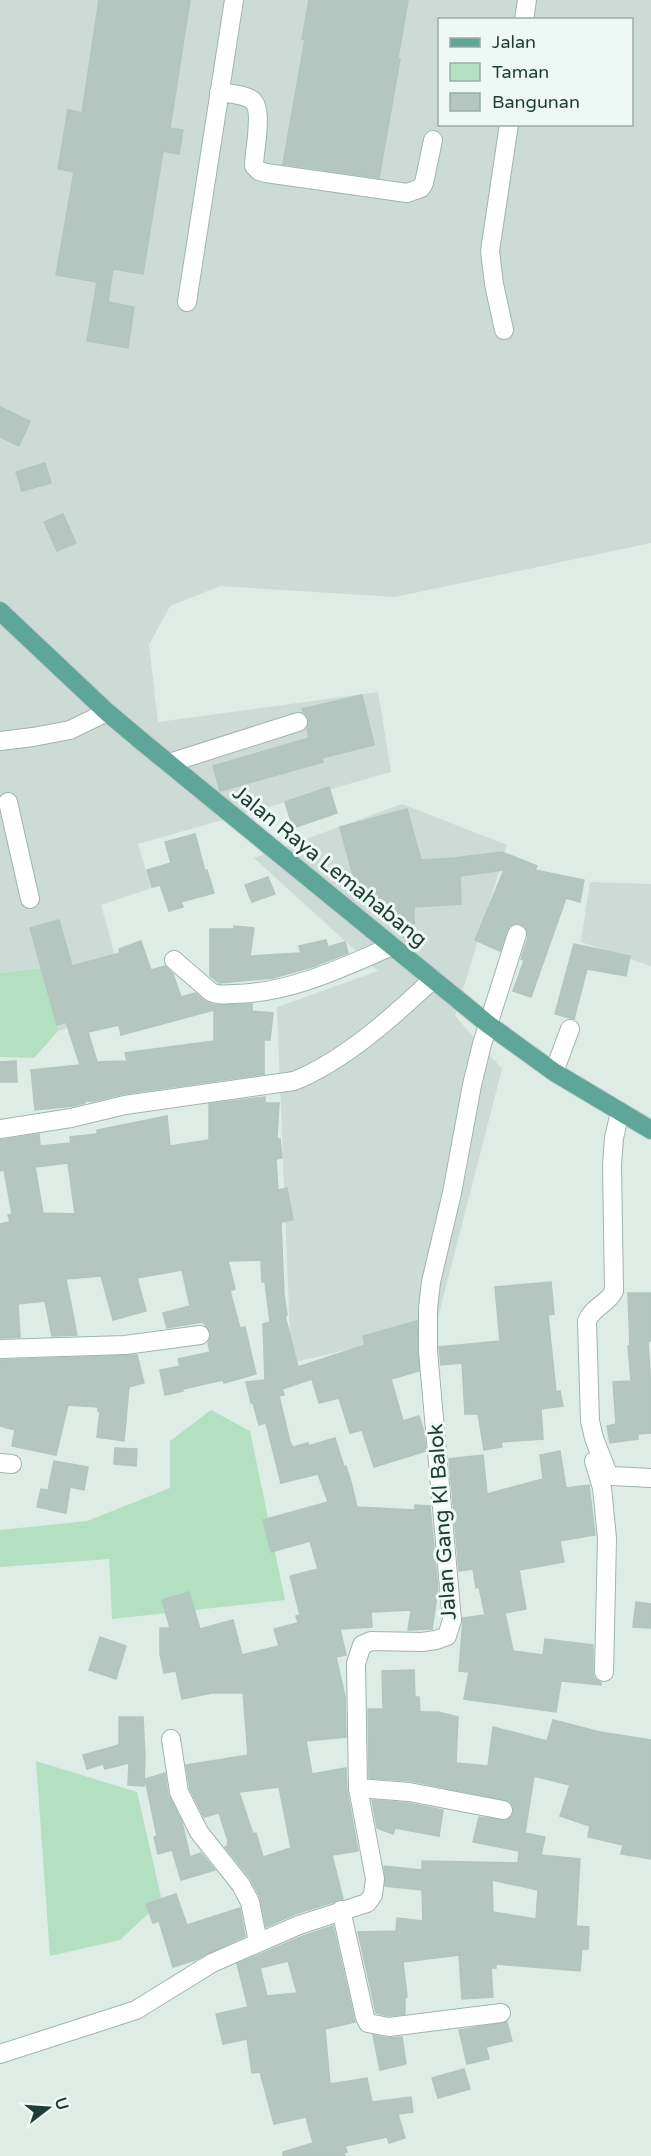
<svg xmlns="http://www.w3.org/2000/svg" width="651" height="2156" font-family="'Varela Round',sans-serif">
<rect width="100%" height="100%" fill="#deece6"/>
<g fill="#ccdbd5" fill-rule="evenodd">
<path d="M0 0H651V543L395 597 220 586 170 606 149 645 158 722 378 692 391 772 138 844 151 888 101 905 130 1009 58 1031 42 968 0 973ZM440 20H632V124H440Z"/>
<polygon points="402,804 507,845 455,1016 502,1069 435,1329 291,1363 277,1007 378,971 254,858"/>
<polygon points="590,882 651,884 651,966 581,942"/>
</g>
<g fill="#b4e0c2">
<polygon points="42,968 58,1031 34,1058 0,1057 0,973"/>
<polygon points="211,1410 250,1431 285,1600 112,1619 109,1559 0,1567 0,1530 87,1521 170,1488 170,1441"/>
<polygon points="36,1761 137,1792 162,1901 120,1940 50,1956"/>
</g>
<g fill="#b3c6bf" stroke="#b0c6be" stroke-width="1.5" fill-rule="evenodd">
<polygon points="99,0 190,0 170,128 183,130 179,154 163,151 143,274 113,269 108,302 134,307 128,348 87,341 97,282 56,275 74,172 58,169 68,110 82,113"/>
<polygon points="309,0 408,0 398,58 400,59 379,178 283,164 305,39 302,39"/>
<polygon points="0,407 30,421 19,446 0,437"/>
<polygon points="45,463 51,483 22,491 16,472"/>
<polygon points="63,514 76,543 57,551 44,522"/>
<polygon points="362,695 374,745 322,758 323,762 220,791 213,766 309,738 307,729 309,719 302,709"/>
<polygon points="329,787 337,813 293,828 285,802"/>
<polygon points="407,809 421,860 454,858 502,852 537,866 535,870 584,880 580,902 566,898 531,997 513,991 524,961 521,959 528,937 525,926 515,923 509,926 500,951 475,940 504,870 460,876 461,904 414,907 414,924 409,943 356,887 340,827"/>
<polygon points="195,834 205,871 207,870 214,893 181,902 183,907 169,911 160,885 152,887 147,870 171,863 165,842"/>
<polygon points="268,877 275,894 252,902 245,885"/>
<path d="M59 920 72 966 120 953 119 949 141 941 151 970 165 966 173 974 181 997 195 993 206 1002 214 1005 252 1004V1011L273 1013 270 1040H264V1074L123 1094 94 1101H85V1103L73 1106 35 1110 31 1070 80 1065 66 1022 57 1025 30 928ZM214 1010V1041L125 1053 127 1061 97 1062 88 1032 119 1025 121 1035Z"/>
<polygon points="234,926 254,928 250,956 301,953 299,946 326,940 328,947 345,942 348,953 312,967 273,978 219,983 210,976 210,929 234,929"/>
<polygon points="574,944 630,956 626,976 587,969 574,1019 555,1014"/>
<polygon points="16,1061 17,1082 0,1082 0,1062"/>
<path d="M265 1097V1103H279L277 1139H280L282 1158 276 1159 278 1190 287 1188 293 1220 281 1222 284 1295 287 1315 285 1316 298 1367 365 1345 363 1336 417 1321 419 1371 391 1379 403 1421 419 1416 424 1432 426 1451 374 1467 362 1430 350 1433 339 1398 319 1403 312 1379 282 1389 284 1395 279 1396 290 1442 293 1447 308 1443V1446L335 1438 344 1467 346 1466 351 1482 357 1507 415 1510V1505L430 1506 438 1589 432 1629 408 1630 411 1610 371 1612 372 1627 340 1629 346 1655 336 1657 345 1696 346 1737 306 1741 312 1774 346 1768 347 1790 358 1851 332 1855 343 1899 295 1914 266 1927 260 1897 250 1878 225 1847 227 1846 228 1841 219 1813 204 1817 190 1789 186 1765 248 1755 243 1693H212L182 1699 176 1671 164 1673 160 1654V1628H170L162 1600 189 1592 200 1629 233 1620 242 1655 279 1646 274 1629 298 1623 296 1616 300 1615 290 1576 318 1569 310 1541 271 1552 263 1520 328 1502 318 1474 281 1483 266 1423 259 1425 253 1403H251L246 1382 265 1380 263 1324 270 1322 265 1282H262L261 1260 228 1261 235 1289 230 1291 240 1328 245 1327 256 1374 224 1383 223 1380 183 1389V1391L165 1395 160 1370 180 1366 178 1359 210 1352 208 1343 211 1333 203 1322 167 1328 163 1313 190 1306 182 1270 137 1278 146 1311 113 1320 101 1276 66 1279 77 1335 52 1336 45 1301 18 1304 20 1337 0 1338V1224L10 1222 8 1215 12 1214 4 1170 0 1171V1140L39 1134 40 1146 71 1143 70 1137 97 1134V1130L167 1116 170 1146 209 1140V1104ZM68 1163 75 1214 43 1213 35 1167ZM279 1787 291 1848 263 1857 256 1833 253 1834 239 1792Z"/>
<polygon points="551,1282 554,1314 548,1315 556,1392 560,1391 563,1406 541,1409 543,1439 501,1442 502,1447 484,1450 478,1414 465,1414 462,1363 441,1365 439,1347 500,1341 495,1287"/>
<polygon points="628,1293 651,1293 651,1341 648,1341 651,1387 651,1433 638,1434 638,1439 610,1443 607,1426 616,1424 613,1382 631,1381 628,1346 630,1346"/>
<polygon points="137,1355 144,1383 129,1387 124,1441 97,1437 100,1411 98,1411 98,1407 68,1405 56,1455 12,1446 15,1430 0,1426 0,1360"/>
<polygon points="115,1448 137,1449 136,1466 114,1464"/>
<polygon points="560,1451 566,1488 589,1485 595,1535 560,1541 564,1562 519,1570 526,1609 505,1613 513,1651 543,1655 545,1639 593,1645 593,1672 594,1678 601,1683 601,1685 561,1681 556,1712 464,1699 469,1672 459,1671 463,1618 485,1615 479,1587 476,1588 473,1569 459,1571 449,1459 483,1455 487,1494 543,1479 540,1455"/>
<polygon points="54,1461 88,1467 84,1490 70,1487 66,1513 37,1507 41,1489 48,1490"/>
<polygon points="636,1602 651,1604 651,1628 633,1627"/>
<polygon points="100,1637 126,1646 116,1679 89,1670"/>
<path d="M414 1670 415 1697H419L420 1712H438L458 1717 456 1763 488 1766 493 1727 547 1741 553 1720 600 1732 651 1740V1859L621 1854 623 1845 588 1837 590 1826 560 1816 570 1785 534 1776 525 1833 545 1837 541 1855 580 1859 576 1926 589 1927 588 1949H582L580 1971 496 1964V1968H491L493 1997 462 1999 459 1955 403 1962 407 1997H405V2014L389 2016 376 2013 358 1932 396 1931 397 1918 423 1921 422 1890 385 1886 384 1866 422 1870V1861L518 1863 519 1851 473 1842 479 1817 507 1820 514 1812 510 1801 411 1781 369 1778 368 1709H383L382 1671ZM492 1880 538 1890 536 1919 493 1912Z"/>
<polygon points="119,1717 143,1717 145,1757 144,1786 128,1785 129,1763 105,1769 103,1764 87,1769 83,1755 119,1745"/>
<polygon points="165,1773 168,1794 182,1822 190,1857 201,1853 215,1870 181,1880 172,1850 158,1854 154,1837 157,1836 145,1779"/>
<polygon points="372,1800 408,1803 443,1810 439,1836 395,1828 393,1834 377,1828"/>
<polygon points="176,1894 187,1925 240,1908 245,1936 195,1960 173,1967 159,1921 153,1923 146,1904"/>
<path d="M333 1926 355 2022 325 2029 330 2084 367 2078 372 2102 411 2097 413 2112 398 2114 405 2138 389 2143 387 2137 345 2146 347 2152 344 2153 345 2156H283V2152L313 2143 306 2117 274 2124 260 2072 252 2073 247 2039 223 2044 216 2014 248 2007 237 1964 303 1936ZM288 1961 297 1993 267 1996 260 1968Z"/>
<polygon points="507,2022 512,2041 486,2047 489,2059 467,2064 459,2030"/>
<polygon points="373,2035 387,2038 402,2037 406,2064 380,2070"/>
<polygon points="464,2069 470,2089 438,2098 432,2078"/>
</g>
<g fill="none" stroke-linecap="round" stroke-linejoin="round">
<g stroke="#a0b4ae" stroke-width="20">
<g id="minor">
<polyline points="524,20 527,0"/>
<path d="M219 92C229 94 244 94 252 100 264 109 254 151 254 166L259 171 266 173 407 193 421 188 424 183 433 140"/>
<polyline points="187,302 234,0"/>
<polyline points="504,330 494,284 490,251 509,124"/>
<polyline points="0,741 33,737 70,730 107,712"/>
<polyline points="169,763 298,722"/>
<polyline points="8,802 30,899"/>
<path d="M174 960 211 992C218 996 226 994 234 994 290 993 342 968 392 946"/>
<polyline points="554,1072 570,1029"/>
<path d="M620 1112 614 1138 612 1165 614 1291C608 1304 592 1307 587 1321L590 1421 594 1438 608 1474 612 1476 651 1478"/>
<path d="M0 1129 71 1118 125 1105 294 1081C344 1061 394 1016 433 979"/>
<polyline points="0,1349 125,1345 200,1335"/>
<polyline points="594,1461 602,1488 607,1538 604,1672"/>
<polyline points="0,1463 12,1464"/>
<polyline points="171,1739 179,1792 199,1832 241,1885 250,1902 258,1942"/>
<polyline points="358,1788 409,1792 503,1810"/>
<polyline points="341,1910 365,2017 368,2023 389,2027 501,2013"/>
<polyline points="0,2054 136,2010 212,1963 299,1925 367,1903 373,1895 375,1879 358,1788 356,1663 362,1645 371,1641 422,1642 436,1640 447,1636 452,1620 428,1351 428,1308 431,1282 452,1193 472,1085 482,1044 517,934"/>
</g>
</g>
<g stroke="#c0c9c7" stroke-width="20">
<polyline id="major" points="0,611 107,712 145,744 489,1025 554,1072 651,1130"/>
</g>
<use href="#minor" stroke="#fff" stroke-width="18"/>
<use href="#major" stroke="#5da698" stroke-width="18"/>
</g>
<g text-anchor="middle" stroke-width="6" stroke-linejoin="round" paint-order="stroke">
<g font-size="21" fill="#1d3d36" stroke="#eef8f4">
<text transform="translate(330 866) rotate(39)" y="7">Jalan Raya Lemahabang</text>
<text transform="translate(442 1522) rotate(-94)" y="7">Jalan Gang Kl Balok</text>
</g>
</g>
<rect x="438" y="18" width="195" height="108" fill="#eef8f4" stroke="#9aada8" stroke-width="1.5"/>
<rect x="450" y="38" width="30" height="9" fill="#5da698" stroke="#9aada8" stroke-width="1.5"/>
<text x="492" y="48" font-size="18" fill="#1d3d36">Jalan</text>
<rect x="450" y="63" width="30" height="18" fill="#b4e0c2" stroke="#9aada8" stroke-width="1.5"/>
<text x="492" y="78" font-size="18" fill="#1d3d36">Taman</text>
<rect x="450" y="93" width="30" height="18" fill="#b3c6bf" stroke="#9aada8" stroke-width="1.5"/>
<text x="492" y="108" font-size="18" fill="#1d3d36">Bangunan</text>
<g transform="translate(48 2108) rotate(73)" stroke="#eef8f4" stroke-width="4.5" paint-order="stroke">
<path d="M0-4.5L10 22L0 15L-10 22Z" fill="#1d3d36"/>
<text y="-9" font-size="16" font-weight="bold" text-anchor="middle" fill="#1d3d36">U</text>
</g>
</svg>
